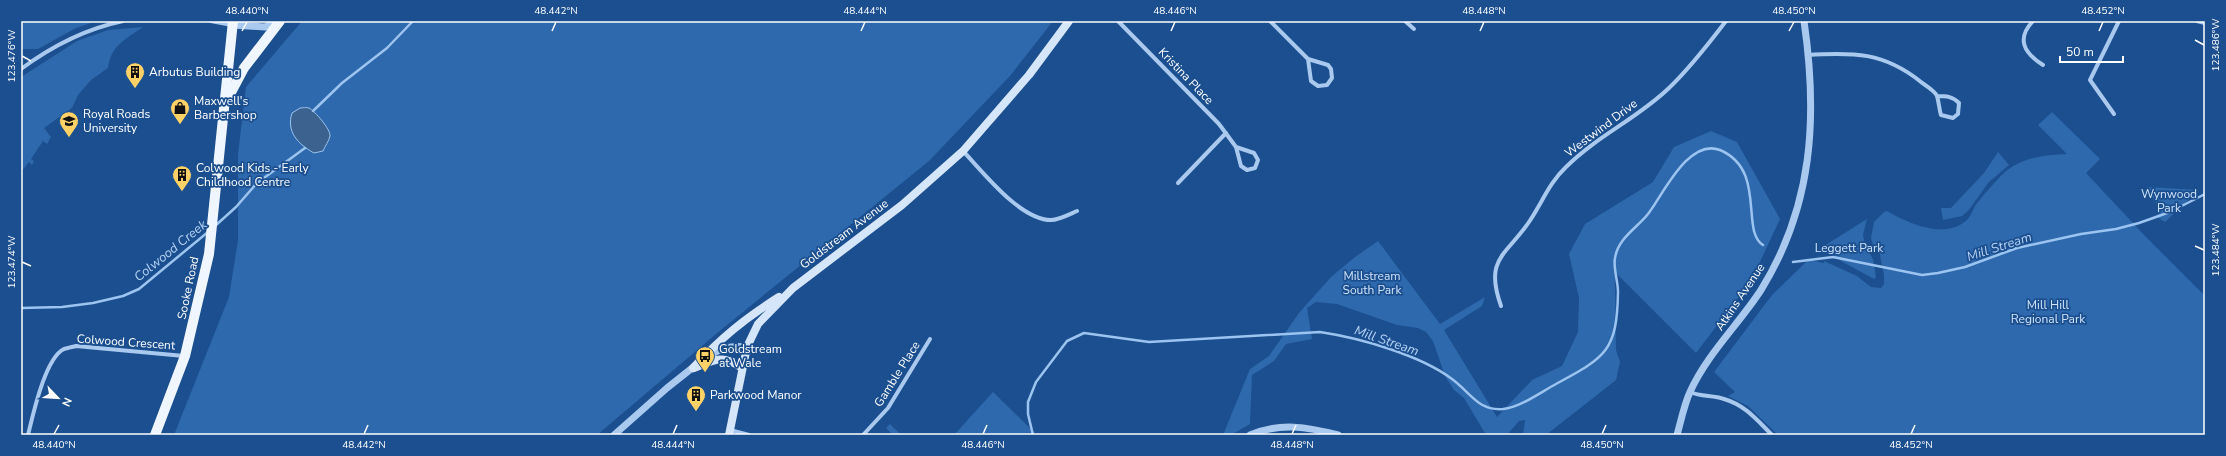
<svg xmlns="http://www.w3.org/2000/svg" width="2226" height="456" font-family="'Nunito Sans',sans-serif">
<rect width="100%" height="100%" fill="#1b4f8f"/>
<g fill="#2e69ad">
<polygon points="21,21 97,21 76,28 38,49 21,49"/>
<polygon points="302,21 1053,21 1010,76 929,161 722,329 597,435 174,435 229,297 238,240 238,154 246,87"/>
<path d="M143 27C126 39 111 45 108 68L91 80 78 95 72 108 44 128 51 137 47 144 43 141 31 159 34 161 32 165 29 162 21 172V77L77 41 108 30Z"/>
<path d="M2052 112 2100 159 2086 173 2147 238 2205 296V435H1778L1748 406 1728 396 1735 392 1714 372 1772 295 1808 260 1824 263V261L1857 276 1871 287 1881 288 1884 284V275L1880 255 1873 245 1871 238 1874 222 1884 212 1887 211C1908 223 1946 241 1968 219 1971 215 1973 210 1975 206 1979 200 2001 175 2006 171 2025 157 2044 155 2067 154L2038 125Z"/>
<polygon points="1711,131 1737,142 1780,219 1751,281 1696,353 1615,272 1616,350 1620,362 1616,380 1546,435 1523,435 1525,420 1519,421 1507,435 1486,435 1464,398 1454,390 1445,376 1433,341 1426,332 1418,328 1397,325 1337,304 1316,302 1307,308 1312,339 1286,344 1274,361 1252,375 1250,424 1231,435 1223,435 1250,369 1269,356 1299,313 1331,277 1355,257 1378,241 1440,324 1485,297 1482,306 1444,330 1497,417 1532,380 1562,366 1578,332 1579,298 1569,254 1585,224 1653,182 1674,147"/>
<polygon points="1998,152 2009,165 1989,182 1968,211 1962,216 1943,220 1941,208 1951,208 1984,173"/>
<polygon points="2147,187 2199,190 2165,222 2157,217 2159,209 2153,198 2148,196"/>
<polygon points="1867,219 1863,235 1865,245 1873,259 1876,277 1874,279 1841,261 1824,246"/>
<polygon points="993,392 1035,433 1034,435 954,435"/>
<polygon points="890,424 901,435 893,435 886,428"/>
</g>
<path fill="#3c6290" stroke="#9cc4f0" d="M300 108C303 108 306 107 309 108 315 111 331 130 330 136 329 141 325 146 323 151L314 153C298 144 286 132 292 113Z"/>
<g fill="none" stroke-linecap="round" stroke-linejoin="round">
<g stroke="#9cc4f0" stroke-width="2.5">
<polyline points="313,111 342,83 387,48 413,21"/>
<polyline points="215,226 236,207 257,183 305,148"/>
<polyline points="1793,262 1833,257 1922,275 1938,273 1965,267 2017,248 2081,234 2116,229 2139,223 2170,212 2205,194"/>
<polyline points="21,308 62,307 93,303 123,296 139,289 208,232"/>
<path d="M1033 435 1028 414V402L1036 382 1067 341 1084 333 1149 342 1320 332C1360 338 1420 355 1452 379 1471 393 1478 411 1503 409 1521 407 1541 392 1556 384 1606 357 1617 351 1618 292 1618 281 1613 268 1615 258 1618 238 1637 228 1648 214 1663 195 1688 138 1720 150 1767 170 1740 231 1763 245"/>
</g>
<g stroke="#a9c9ee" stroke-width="4">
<polyline points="211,21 232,25"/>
<polyline points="1118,21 1219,124 1236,147 1241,166 1247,170 1255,168 1258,160 1254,153 1236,147"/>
<polyline points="1270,21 1308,59 1328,65 1331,69 1332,78 1327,85 1318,86 1311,81 1308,59"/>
<polyline points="1405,21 1414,29"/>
<path d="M2033 21C2016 39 2024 53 2043 65"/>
<polyline points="2197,21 2205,23"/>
<path d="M1807 55C1853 52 1884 52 1921 82 1926 86 1935 91 1937 96 1939 102 1939 109 1941 115L1953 118 1958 114 1959 103C1952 96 1946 96 1937 96"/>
<path d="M21 69C52 46 85 29 123 21"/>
<polyline points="2114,114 2090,80 2119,21"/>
<path d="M963 151C983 172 1020 220 1051 220 1059 220 1070 214 1077 211"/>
<polyline points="1178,183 1226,133"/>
<path d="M1501 306C1484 258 1506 256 1529 222 1542 203 1549 183 1566 167 1597 136 1638 118 1669 88 1689 69 1710 42 1726 21"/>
<path d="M1690 392C1701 397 1713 395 1724 399 1745 405 1757 420 1772 435"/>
<polyline points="730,430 749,435"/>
<path d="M28 435C33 415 45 358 64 349 67 348 72 347 76 346L184 356"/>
<polyline points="863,435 888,408 930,339"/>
</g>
<g stroke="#a9c9ee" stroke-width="7">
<polyline points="233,25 265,27 278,21"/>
<path d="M706 358C719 348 731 345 747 347"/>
<polyline points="614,435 667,388 696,365"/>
<path d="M1250 435C1280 422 1308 427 1338 435"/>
<path d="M1677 435C1681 421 1684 405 1690 392 1707 354 1739 324 1761 290 1813 206 1818 117 1804 21"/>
</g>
<g stroke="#d6e6fa" stroke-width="8">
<path d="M693 368C721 338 744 319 779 297"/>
<path d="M694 368C715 360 722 354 742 368"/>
<polyline points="729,435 747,347 758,324 793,288 902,205 963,151 1029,75 1069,21"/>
</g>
<g stroke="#f0f6ff" stroke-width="10">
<polyline points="227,100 244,68 280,21"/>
<polyline points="155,435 185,356 209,254 233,21"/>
</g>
</g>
<path fill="none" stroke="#fff" stroke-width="1.5" d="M242 31 247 22M552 31 556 22M861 31 865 22M1171 31 1175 22M1480 31 1484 22M1789 31 1794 22M2099 31 2103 22M2195 40 2204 45M22 56 31 61M2195 246 2204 250M22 262 31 266M54 434 59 425M364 434 368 425M673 434 677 425M983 434 987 425M1292 434 1296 425M1602 434 1606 425M1911 434 1915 425"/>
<defs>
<g id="building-pin" transform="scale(1)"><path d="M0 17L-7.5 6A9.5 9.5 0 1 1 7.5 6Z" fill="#ffd166" stroke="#1b4f8f"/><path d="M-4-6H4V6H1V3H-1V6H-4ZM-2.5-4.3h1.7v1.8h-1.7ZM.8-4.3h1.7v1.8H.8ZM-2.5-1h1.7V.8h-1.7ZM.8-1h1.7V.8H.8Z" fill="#111"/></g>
<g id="shop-pin" transform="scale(1)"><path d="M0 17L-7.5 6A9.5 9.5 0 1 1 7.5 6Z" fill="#ffd166" stroke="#1b4f8f"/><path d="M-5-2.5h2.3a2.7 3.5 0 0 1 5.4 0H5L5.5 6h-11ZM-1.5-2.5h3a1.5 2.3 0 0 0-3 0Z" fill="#111"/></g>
<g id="university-pin" transform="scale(1)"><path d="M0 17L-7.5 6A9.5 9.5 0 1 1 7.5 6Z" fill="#ffd166" stroke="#1b4f8f"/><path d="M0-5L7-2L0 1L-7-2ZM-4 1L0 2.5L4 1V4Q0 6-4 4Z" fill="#111"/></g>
<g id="bus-pin" transform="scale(1)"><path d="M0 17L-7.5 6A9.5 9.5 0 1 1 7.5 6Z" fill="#ffd166" stroke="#1b4f8f"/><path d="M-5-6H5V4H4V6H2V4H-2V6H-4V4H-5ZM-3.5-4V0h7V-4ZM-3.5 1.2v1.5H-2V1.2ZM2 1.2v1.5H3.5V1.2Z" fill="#111"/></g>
</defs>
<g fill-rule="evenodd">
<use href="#building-pin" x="135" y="72"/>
<use href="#shop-pin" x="180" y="108"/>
<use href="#university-pin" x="69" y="121"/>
<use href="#building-pin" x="182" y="175"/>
<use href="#bus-pin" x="705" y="356"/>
<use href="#building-pin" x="696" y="395"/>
</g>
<g text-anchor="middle" stroke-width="3.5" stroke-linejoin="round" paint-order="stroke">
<g font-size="12" fill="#fff" stroke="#1b4f8f" text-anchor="start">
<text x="149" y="76">Arbutus Building</text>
<text x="194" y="105">Maxwell's<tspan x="194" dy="14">Barbershop</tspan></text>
<text x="83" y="118">Royal Roads<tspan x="83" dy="14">University</tspan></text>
<text x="196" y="172">Colwood Kids - Early<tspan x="196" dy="14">Childhood Centre</tspan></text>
<text x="719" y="353">Goldstream<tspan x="719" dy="14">at Wale</tspan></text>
<text x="710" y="399">Parkwood Manor</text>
</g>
<g font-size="12" fill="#fff" stroke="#1b4f8f">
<text transform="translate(1186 76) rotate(46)" y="4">Kristina Place</text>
<text transform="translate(1601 128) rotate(-37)" y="4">Westwind Drive</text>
<text transform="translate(844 234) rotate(-37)" y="4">Goldstream Avenue</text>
<text transform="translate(188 288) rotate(-78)" y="4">Sooke Road</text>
<text transform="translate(1740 297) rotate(-56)" y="4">Atkins Avenue</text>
<text transform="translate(126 342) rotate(4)" y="4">Colwood Crescent</text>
<text transform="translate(897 374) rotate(-58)" y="4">Gamble Place</text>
</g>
<g font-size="12" fill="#cfe3fa" stroke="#1b4f8f">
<text x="2169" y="198">Wynwood<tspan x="2169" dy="14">Park</tspan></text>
<text x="1849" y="252">Leggett Park</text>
<text x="1372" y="280">Millstream<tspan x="1372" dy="14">South Park</tspan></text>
<text x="2048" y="309">Mill Hill<tspan x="2048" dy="14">Regional Park</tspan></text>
</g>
<g font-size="13" font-style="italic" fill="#b5d3f5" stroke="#1b4f8f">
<text transform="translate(1999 246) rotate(-18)" y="5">Mill Stream</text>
<text transform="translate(170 250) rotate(-39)" y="5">Colwood Creek</text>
<text transform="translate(1387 340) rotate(19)" y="5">Mill Stream</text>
</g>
</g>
<rect width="2226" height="456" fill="none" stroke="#1b4f8f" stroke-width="44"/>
<g transform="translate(58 398) rotate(115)" stroke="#1b4f8f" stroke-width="3" paint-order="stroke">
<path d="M0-3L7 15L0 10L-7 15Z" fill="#ffffff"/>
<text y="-6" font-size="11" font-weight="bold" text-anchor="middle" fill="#ffffff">N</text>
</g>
<path d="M2060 56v6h63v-6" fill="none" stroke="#ffffff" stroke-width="2"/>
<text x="2066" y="56" font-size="12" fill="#ffffff" stroke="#1b4f8f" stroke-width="3" paint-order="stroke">50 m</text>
<rect x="22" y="22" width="2182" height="412" fill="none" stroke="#fff" stroke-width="1.5"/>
<g font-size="10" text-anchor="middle" fill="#fff">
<text x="247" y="14">48.440°N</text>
<text x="556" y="14">48.442°N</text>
<text x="865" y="14">48.444°N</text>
<text x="1175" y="14">48.446°N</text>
<text x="1484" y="14">48.448°N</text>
<text x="1794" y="14">48.450°N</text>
<text x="2103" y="14">48.452°N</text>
<text transform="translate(2215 45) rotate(-90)" y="4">123.486°W</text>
<text transform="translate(11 56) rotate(-90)" y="4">123.476°W</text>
<text transform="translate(2215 250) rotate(-90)" y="4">123.484°W</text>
<text transform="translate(11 262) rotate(-90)" y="4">123.474°W</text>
<text x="54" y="448">48.440°N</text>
<text x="364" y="448">48.442°N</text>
<text x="673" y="448">48.444°N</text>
<text x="983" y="448">48.446°N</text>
<text x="1292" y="448">48.448°N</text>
<text x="1602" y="448">48.450°N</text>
<text x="1911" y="448">48.452°N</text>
</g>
</svg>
